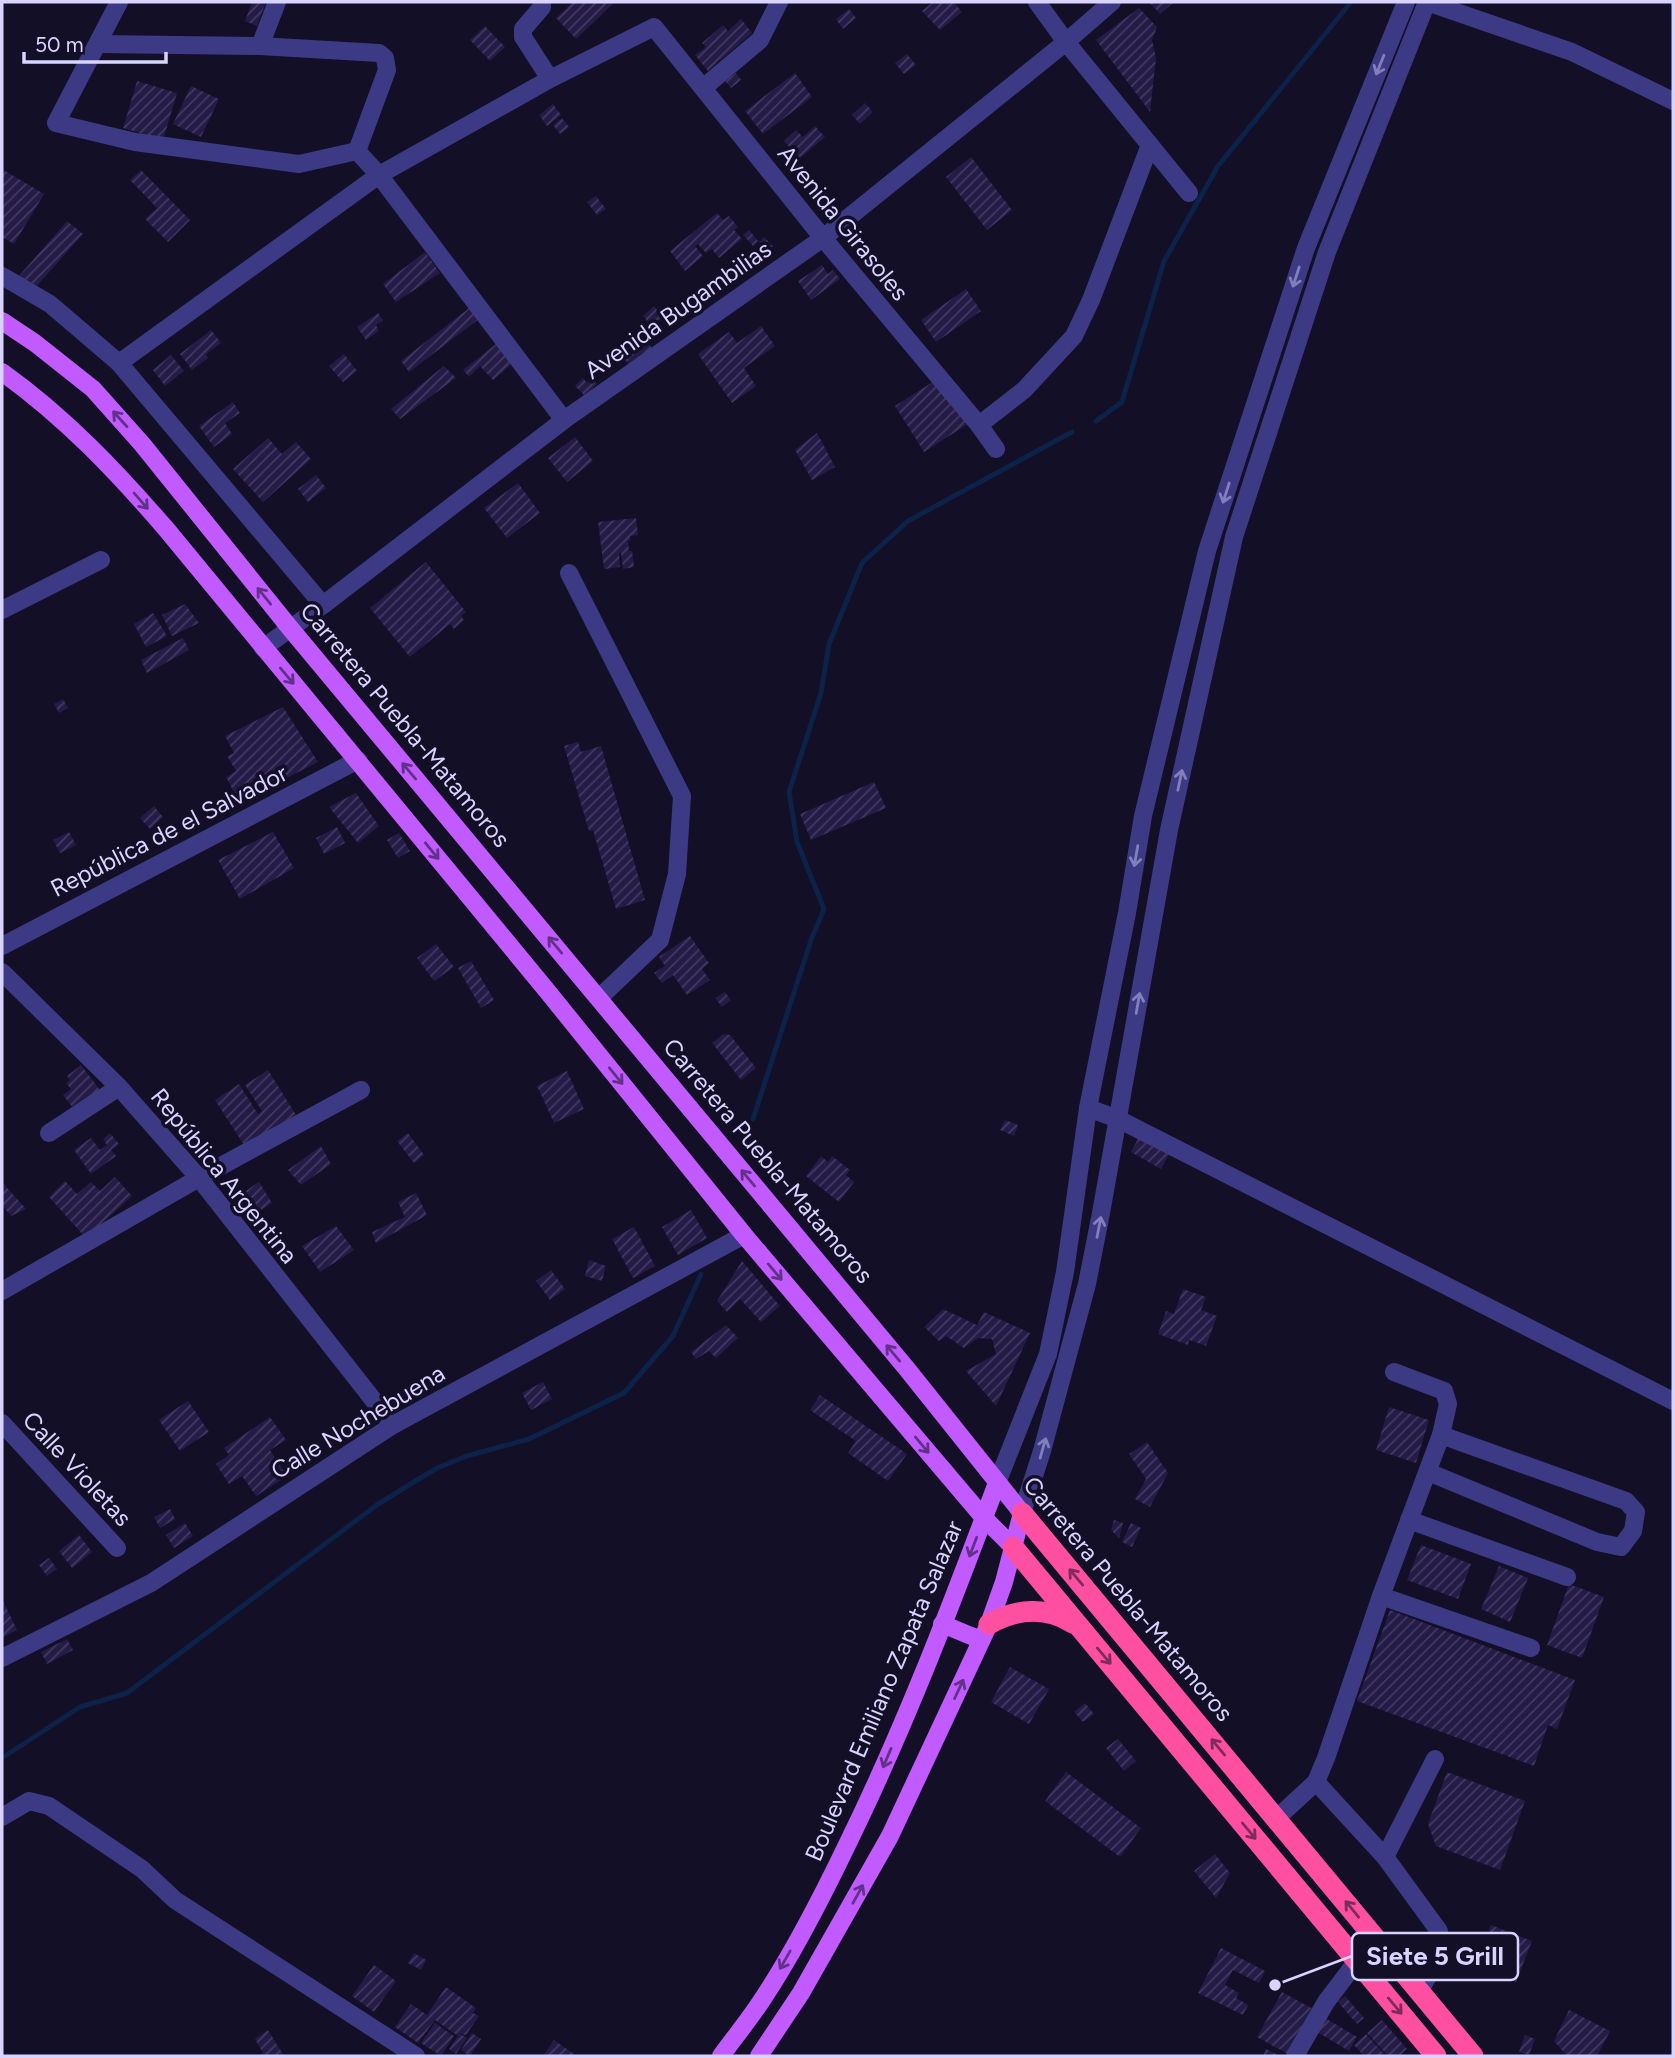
<svg xmlns="http://www.w3.org/2000/svg" width="1675" height="2058" font-family="Figtree,sans-serif">
<defs>
<pattern id="building-hatch" width="6" height="6" patternUnits="userSpaceOnUse" patternTransform="scale(1.75)"><rect width="6" height="6" fill="#241b47"/><path d="M-1 1l2-2M0 6l6-6M5 7l2-2" fill="none" stroke="#433b63"/></pattern>
</defs>
<rect width="100%" height="100%" fill="#130f26"/>
<g fill="none" stroke-linecap="round" stroke-linejoin="round">
<g stroke="#0c2248" stroke-width="5">
<polyline points="1096,421 1122,402 1164,261 1218,166 1351,2"/>
<polyline points="753,1119 811,940 824,909 797,842 789,792 821,693 829,644 862,563 908,521 1072,432"/>
<polyline points="2,1758 80,1707 127,1693 378,1504 437,1468 467,1456 529,1439 624,1393 673,1336 701,1274"/>
</g>
</g>
<g fill="url(#building-hatch)">
<polygon points="252,2 266,2 257,26 245,21"/>
<polygon points="573,2 615,2 576,39 556,18"/>
<polygon points="933,2 954,2 962,12 940,30 922,11"/>
<polygon points="1149,2 1174,2 1160,14"/>
<polygon points="1139,8 1157,27 1152,40 1156,58 1150,112 1096,40"/>
<polygon points="849,9 856,18 843,29 836,19"/>
<polygon points="741,19 752,33 708,71 695,55 706,47 702,43 723,25 728,31"/>
<polygon points="485,26 505,47 490,61 470,40"/>
<polygon points="907,54 916,65 904,74 895,63"/>
<polygon points="736,73 741,80 731,88 725,81"/>
<polygon points="795,73 812,97 763,134 745,111"/>
<polygon points="137,81 177,93 163,140 123,128"/>
<polygon points="191,86 219,99 201,137 173,124"/>
<polygon points="865,103 873,112 860,124 852,115"/>
<polygon points="553,104 561,115 547,126 539,115"/>
<polygon points="562,118 569,127 560,134 553,125"/>
<polygon points="815,126 825,137 799,159 784,141 796,130 803,137"/>
<polygon points="971,157 1012,210 987,230 946,177"/>
<polygon points="2,169 44,194 14,244 2,237"/>
<polygon points="141,170 190,220 168,242 145,219 157,208 130,180"/>
<polygon points="596,196 606,209 597,215 587,202"/>
<polygon points="717,213 723,220 729,216 738,227 734,230 742,239 719,258 712,249 706,253 698,244 695,246 703,256 685,271 670,251"/>
<polygon points="67,221 83,234 34,289 19,276"/>
<polygon points="749,230 758,241 753,246 743,235"/>
<polygon points="764,237 773,246 767,251 759,242"/>
<polygon points="425,252 440,273 396,302 383,284"/>
<polygon points="822,265 828,274 833,270 840,279 811,300 798,281"/>
<polygon points="966,289 981,311 936,342 921,320"/>
<polygon points="473,305 483,316 409,372 401,361"/>
<polygon points="654,306 663,317 652,327 643,316"/>
<polygon points="378,313 383,320 376,325 379,331 366,340 357,327"/>
<polygon points="761,326 775,346 744,368 756,386 732,403 698,354 729,332 737,343"/>
<polygon points="211,330 221,343 206,354 208,358 192,370 180,354"/>
<polygon points="641,334 652,348 630,366 619,352"/>
<polygon points="496,344 512,364 493,380 480,366 469,377 463,370"/>
<polygon points="344,354 357,371 343,382 329,366"/>
<polygon points="171,355 184,371 165,386 153,370"/>
<polygon points="444,366 456,378 400,419 391,409"/>
<polygon points="583,378 587,383 592,378 597,384 585,396 575,386"/>
<polygon points="939,378 968,424 924,452 895,406"/>
<polygon points="233,402 240,413 225,423 232,434 214,447 199,426"/>
<polygon points="817,433 835,467 812,480 795,450"/>
<polygon points="575,437 593,461 567,482 548,458"/>
<polygon points="268,438 282,454 296,442 311,459 263,502 233,469"/>
<polygon points="316,475 326,488 308,502 298,489"/>
<polygon points="518,483 540,513 507,538 484,508"/>
<polygon points="636,518 638,535 630,536 630,541 628,541 629,551 632,551 634,567 623,569 621,553 619,553 620,567 604,569 598,522"/>
<polygon points="426,562 466,612 461,616 464,620 454,629 450,624 410,657 370,608"/>
<polygon points="185,604 199,623 172,636 162,615"/>
<polygon points="153,613 167,636 146,647 134,624"/>
<polygon points="183,638 189,650 147,673 141,660"/>
<polygon points="63,699 68,708 59,713 54,704"/>
<polygon points="283,707 318,762 239,802 226,777 236,771 227,756 234,753 225,736"/>
<polygon points="578,742 581,752 601,746 645,900 616,909 593,830 589,831 564,746"/>
<polygon points="874,782 886,808 811,840 800,814"/>
<polygon points="356,793 379,826 358,843 329,807"/>
<polygon points="154,806 163,817 150,829 140,818"/>
<polygon points="337,827 345,843 324,854 316,838"/>
<polygon points="69,832 76,845 60,853 53,840"/>
<polygon points="273,832 294,868 240,899 218,860"/>
<polygon points="399,833 410,851 398,858 387,840"/>
<polygon points="690,936 709,963 702,969 710,980 687,995 673,975 662,983 654,973 665,966 659,957"/>
<polygon points="436,944 454,967 434,981 417,958"/>
<polygon points="471,961 494,1000 481,1008 458,968"/>
<polygon points="725,992 731,1000 722,1007 715,998"/>
<polygon points="723,1034 730,1035 756,1068 741,1080 712,1043"/>
<polygon points="81,1065 103,1094 91,1103 87,1098 73,1108 63,1095 71,1089 66,1083 70,1080 67,1076"/>
<polygon points="268,1070 298,1118 244,1145 215,1100 239,1084 258,1114 262,1111 245,1085"/>
<polygon points="567,1071 584,1109 554,1123 537,1086"/>
<polygon points="1005,1120 1018,1125 1014,1136 1000,1130"/>
<polygon points="110,1133 119,1144 111,1150 116,1156 91,1174 74,1150 91,1138 100,1150 107,1145 103,1139"/>
<polygon points="408,1133 424,1155 414,1163 397,1141"/>
<polygon points="1141,1133 1172,1149 1161,1169 1131,1152"/>
<polygon points="321,1146 331,1164 301,1185 288,1170"/>
<polygon points="821,1156 828,1162 832,1156 850,1170 846,1175 854,1182 839,1202 806,1176"/>
<polygon points="115,1177 132,1196 86,1238 49,1197 65,1181 77,1194 91,1182 100,1191"/>
<polygon points="2,1182 26,1209 11,1216 2,1205"/>
<polygon points="259,1182 272,1203 258,1212 252,1203 247,1206 240,1195"/>
<polygon points="416,1193 427,1215 376,1243 372,1232 405,1217 398,1202"/>
<polygon points="691,1210 707,1238 678,1255 662,1227"/>
<polygon points="336,1226 354,1250 320,1272 302,1246"/>
<polygon points="634,1227 655,1266 633,1278 612,1239"/>
<polygon points="589,1260 606,1266 602,1281 585,1276"/>
<polygon points="742,1261 780,1306 761,1322 740,1299 727,1312 717,1301"/>
<polygon points="551,1270 565,1289 550,1300 536,1281"/>
<polygon points="1183,1289 1206,1297 1201,1310 1217,1316 1206,1346 1189,1340 1188,1345 1158,1334 1166,1311 1174,1314"/>
<polygon points="943,1309 977,1325 984,1312 1030,1333 996,1406 966,1371 996,1354 992,1339 978,1338 964,1348 946,1336 939,1341 924,1327"/>
<polygon points="726,1325 738,1338 716,1358 709,1351 696,1359 691,1352"/>
<polygon points="543,1382 552,1399 531,1410 522,1393"/>
<polygon points="820,1395 907,1454 888,1481 848,1453 856,1441 810,1410"/>
<polygon points="188,1401 209,1432 180,1451 159,1420"/>
<polygon points="1389,1407 1429,1420 1416,1463 1376,1450"/>
<polygon points="270,1417 286,1440 270,1450 287,1476 256,1496 242,1476 229,1484 216,1464 229,1455 224,1448"/>
<polygon points="1147,1442 1168,1473 1150,1507 1135,1499 1146,1479 1129,1454"/>
<polygon points="170,1509 175,1519 160,1528 154,1517"/>
<polygon points="1114,1520 1123,1523 1119,1538 1111,1530"/>
<polygon points="185,1523 193,1536 174,1548 166,1535"/>
<polygon points="1131,1523 1141,1528 1132,1547 1122,1542"/>
<polygon points="79,1535 92,1552 72,1568 59,1551"/>
<polygon points="1421,1545 1471,1564 1458,1599 1407,1580"/>
<polygon points="49,1558 57,1569 47,1576 39,1565"/>
<polygon points="1499,1566 1528,1578 1510,1622 1481,1609"/>
<polygon points="1569,1584 1604,1597 1582,1658 1547,1645"/>
<polygon points="2,1599 17,1630 2,1638"/>
<polygon points="1390,1610 1575,1680 1557,1729 1548,1725 1534,1766 1357,1701"/>
<polygon points="67,1639 73,1650 47,1664 41,1652"/>
<polygon points="1010,1667 1049,1689 1029,1724 991,1702"/>
<polygon points="1085,1703 1094,1714 1083,1722 1074,1712"/>
<polygon points="1118,1739 1136,1761 1124,1771 1106,1748"/>
<polygon points="1066,1772 1141,1828 1120,1857 1045,1801"/>
<polygon points="1447,1772 1525,1801 1500,1870 1436,1846 1428,1824"/>
<polygon points="1215,1854 1230,1873 1216,1898 1194,1871"/>
<polygon points="1491,1925 1532,1941 1516,1982 1475,1966"/>
<polygon points="1221,1948 1265,1971 1259,1983 1233,1970 1225,1985 1239,1993 1236,1998 1248,2005 1243,2015 1198,1993"/>
<polygon points="414,1953 426,1960 421,1970 408,1963"/>
<polygon points="374,1965 396,1981 374,2012 352,1996"/>
<polygon points="446,1987 476,2008 473,2013 479,2016 466,2035 459,2033 467,2038 456,2054 449,2049 458,2036 435,2020 418,2043 395,2027 411,2004 427,2015"/>
<polygon points="1282,1992 1313,2009 1288,2054 1257,2037"/>
<polygon points="1345,1996 1364,2018 1357,2024 1338,2002"/>
<polygon points="1569,2010 1610,2031 1597,2056 1567,2056 1554,2041"/>
<polygon points="1325,2018 1357,2037 1349,2051 1317,2032"/>
<polygon points="1382,2020 1407,2049 1399,2056 1388,2056 1367,2033"/>
<polygon points="435,2023 454,2036 441,2056 421,2043"/>
<polygon points="268,2030 284,2056 258,2056 263,2053 255,2039"/>
<polygon points="472,2033 481,2039 470,2056 461,2050"/>
<polygon points="1366,2034 1386,2056 1364,2056 1354,2045"/>
<polygon points="1525,2035 1535,2039 1529,2055 1519,2052"/>
<polygon points="554,2040 577,2056 543,2056"/>
<polygon points="1266,2049 1280,2056 1263,2056"/>
</g>
<g fill="none" stroke-linecap="round" stroke-linejoin="round">
<g stroke="#3d3a85" stroke-width="18">
<polyline points="119,2 56,123 135,142 299,164 357,151"/>
<polyline points="542,2 542,7 523,29 523,37 550,79"/>
<polyline points="1037,2 1066,42 1189,193"/>
<polyline points="1427,2 1572,52 1673,101"/>
<polyline points="98,44 260,46 379,53 385,58 387,70 357,151"/>
<polyline points="260,46 277,2"/>
<polyline points="703,88 760,40 779,2"/>
<polyline points="357,151 379,175 564,420"/>
<polyline points="2,276 50,304 119,363 323,605"/>
<polyline points="119,363 379,175 550,79 654,27 823,238 979,425 996,449"/>
<polyline points="979,425 1024,390 1074,336 1091,300 1150,145"/>
<polyline points="569,573 682,796 677,874 660,940 599,998"/>
<polyline points="2,610 101,560"/>
<polyline points="263,648 323,605 564,420 823,238 1066,42 1112,2"/>
<polyline points="2,946 358,760"/>
<polyline points="2,972 119,1087 199,1178 393,1425"/>
<polyline points="1088,1108 1118,1119 1673,1401"/>
<polyline points="49,1133 119,1087"/>
<polyline points="2,1291 199,1178 361,1090"/>
<polyline points="2,1423 117,1548"/>
<polyline points="1428,1472 1597,1542 1621,1547 1633,1531 1636,1512 1626,1501 1441,1435"/>
<polyline points="997,1483 1048,1354 1065,1272 1088,1108 1127,913 1143,816 1207,551 1306,248 1406,2"/>
<polyline points="1022,1513 1042,1451 1087,1284 1101,1213 1169,830 1234,537 1327,252 1427,2"/>
<polyline points="1409,1520 1567,1577"/>
<polyline points="1381,1596 1531,1648"/>
<polyline points="2,1658 151,1583 393,1425 744,1235"/>
<polyline points="1316,1782 1385,1857 1439,1931 1439,1958 1419,1991"/>
<polyline points="2,1817 29,1801 49,1806 142,1869 175,1900 416,2056"/>
<polyline points="1277,1818 1316,1782 1326,1758 1381,1596 1441,1435 1448,1404 1444,1391 1394,1372"/>
<polyline points="1385,1857 1435,1759"/>
<polyline points="1295,2056 1326,2002 1357,1961"/>
</g>
<g stroke="#c25bff" stroke-width="18">
<polyline points="2,321 35,343 93,389 142,444 290,628 907,1369 1022,1513 1004,1582 989,1624 890,1836 801,1993 759,2056"/>
<path d="M2 372C65 417 117 472 167 530L548 992 744 1235 984 1518 1013 1547"/>
<polyline points="942,1624 981,1640"/>
<path d="M721 2056C734 2038 749 2020 762 2000 794 1952 821 1899 846 1847 904 1729 951 1606 997 1483"/>
</g>
<g stroke="#ff4fa3" stroke-width="21">
<polyline points="1022,1513 1473,2056"/>
<polyline points="1013,1547 1436,2056"/>
<path d="M989 1624C1016 1609 1046 1606 1073 1623"/>
</g>
</g>
<defs><path id="oneway-shaft" d="M-6 0H5M1.5-3L5.5 0L1.5 3" fill="none" stroke-width="1.6" stroke-linecap="round" stroke-linejoin="round" transform="scale(1.75)"/></defs>
<g stroke="#837fbc">
<use href="#oneway-shaft" transform="translate(1380 65) rotate(112)"/>
<use href="#oneway-shaft" transform="translate(1296 277) rotate(108)"/>
<use href="#oneway-shaft" transform="translate(1226 493) rotate(108)"/>
<use href="#oneway-shaft" transform="translate(1180 780) rotate(-78)"/>
<use href="#oneway-shaft" transform="translate(1136 856) rotate(100)"/>
<use href="#oneway-shaft" transform="translate(1138 1003) rotate(-80)"/>
<use href="#oneway-shaft" transform="translate(1099 1227) rotate(-79)"/>
<use href="#oneway-shaft" transform="translate(1043 1448) rotate(-74)"/>
</g>
<g stroke="#623188">
<use href="#oneway-shaft" transform="translate(120 419) rotate(-132)"/>
<use href="#oneway-shaft" transform="translate(141 501) rotate(49)"/>
<use href="#oneway-shaft" transform="translate(264 596) rotate(-129)"/>
<use href="#oneway-shaft" transform="translate(287 676) rotate(50)"/>
<use href="#oneway-shaft" transform="translate(409 771) rotate(-130)"/>
<use href="#oneway-shaft" transform="translate(432 851) rotate(51)"/>
<use href="#oneway-shaft" transform="translate(555 945) rotate(-130)"/>
<use href="#oneway-shaft" transform="translate(616 1076) rotate(51)"/>
<use href="#oneway-shaft" transform="translate(748 1178) rotate(-130)"/>
<use href="#oneway-shaft" transform="translate(775 1272) rotate(50)"/>
<use href="#oneway-shaft" transform="translate(893 1353) rotate(-130)"/>
<use href="#oneway-shaft" transform="translate(922 1445) rotate(50)"/>
<use href="#oneway-shaft" transform="translate(973 1547) rotate(111)"/>
<use href="#oneway-shaft" transform="translate(959 1689) rotate(-65)"/>
<use href="#oneway-shaft" transform="translate(887 1758) rotate(113)"/>
<use href="#oneway-shaft" transform="translate(858 1894) rotate(-61)"/>
<use href="#oneway-shaft" transform="translate(785 1960) rotate(120)"/>
</g>
<g stroke="#7d2c5e">
<use href="#oneway-shaft" transform="translate(1076 1577) rotate(-130)"/>
<use href="#oneway-shaft" transform="translate(1104 1656) rotate(50)"/>
<use href="#oneway-shaft" transform="translate(1218 1747) rotate(-130)"/>
<use href="#oneway-shaft" transform="translate(1249 1831) rotate(50)"/>
<use href="#oneway-shaft" transform="translate(1352 1909) rotate(-129)"/>
<use href="#oneway-shaft" transform="translate(1395 2006) rotate(50)"/>
</g>
<g text-anchor="middle" stroke-width="7" stroke-linejoin="round" paint-order="stroke">
<g font-size="24" fill="#d9d4ff" stroke="#130f26">
<text transform="translate(843 223) rotate(51)" y="8">Avenida Girasoles</text>
<text transform="translate(678 310) rotate(-35)" y="8">Avenida Bugambilias</text>
<text transform="translate(405 725) rotate(50)" y="8">Carretera Puebla-Matamoros</text>
<text transform="translate(169 831) rotate(-27)" y="8">República de el Salvador</text>
<text transform="translate(768 1161) rotate(50)" y="8">Carretera Puebla-Matamoros</text>
<text transform="translate(224 1176) rotate(51)" y="8">República Argentina</text>
<text transform="translate(358 1422) rotate(-31)" y="8">Calle Nochebuena</text>
<text transform="translate(77 1469) rotate(47)" y="8">Calle Violetas</text>
<text transform="translate(1128 1599) rotate(50)" y="8">Carretera Puebla-Matamoros</text>
<text transform="translate(884 1691) rotate(-67)" y="8">Boulevard Emiliano Zapata Salazar</text>
</g>
</g>
<path fill="none" stroke="#d9d4ff" stroke-width="2.5" d="M1275 1985L1352 1956"/>
<circle fill="#d9d4ff" stroke="#130f26" stroke-width="2.5" cx="1275" cy="1985" r="7"/>
<rect fill="#130f26" stroke="#d9d4ff" stroke-width="2.5" x="1352" y="1933" width="166" height="47" rx="7"/>
<g font-size="26" text-anchor="middle" font-weight="bold" fill="#d9d4ff">
<text x="1435" y="1965">Siete 5 Grill</text>
</g>
<rect width="1675" height="2058" fill="none" stroke="#d9d4ff" stroke-width="7"/>
<path d="M24 52v10h142v-10" fill="none" stroke="#d9d4ff" stroke-width="3.5"/>
<text x="35" y="52" font-size="21" fill="#d9d4ff" stroke="#130f26" stroke-width="5" paint-order="stroke">50 m</text>
</svg>
